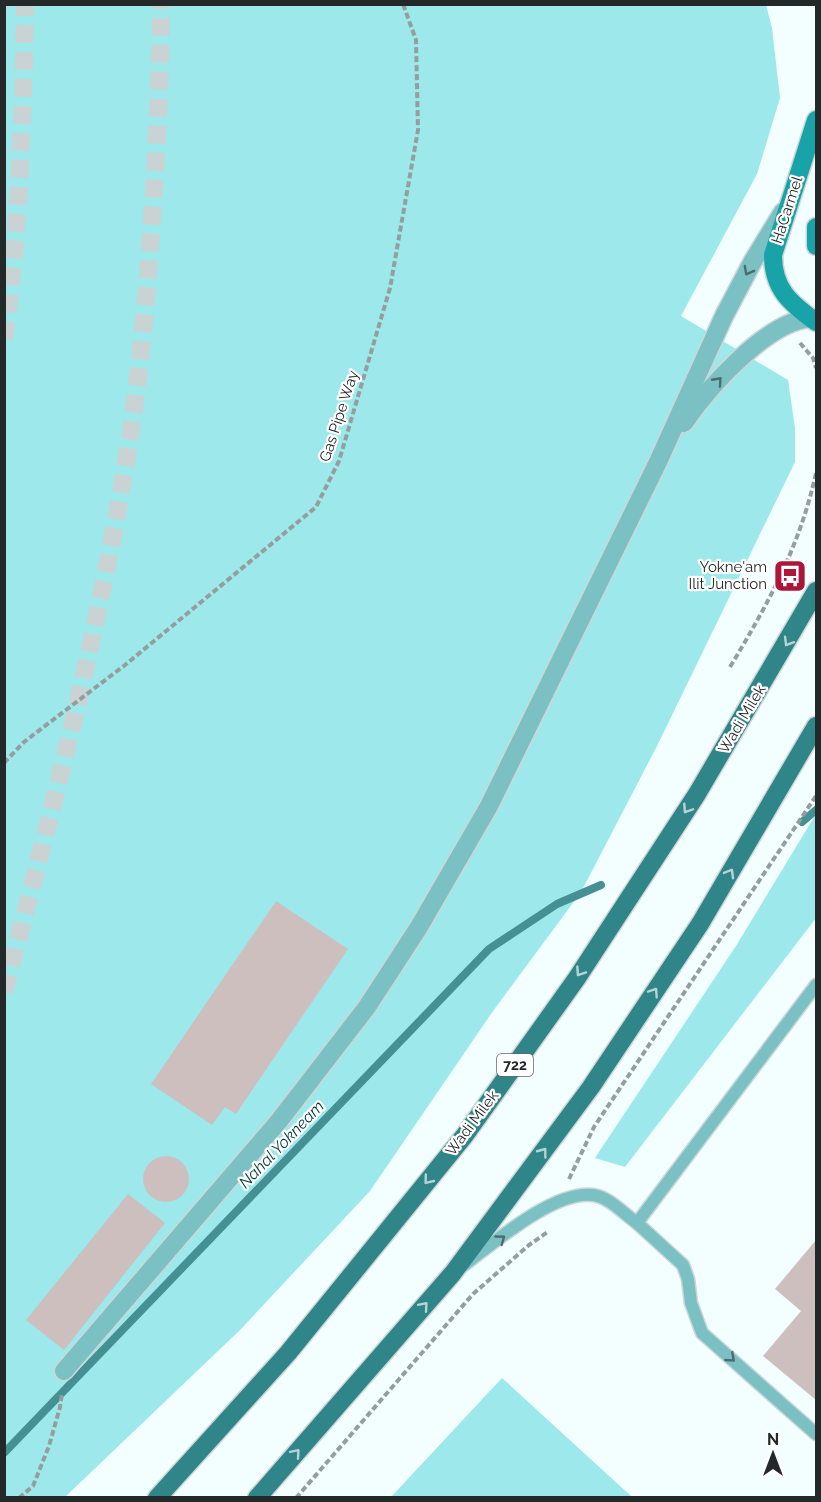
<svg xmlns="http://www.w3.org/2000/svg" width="821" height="1502" font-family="Raleway,sans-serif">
<rect width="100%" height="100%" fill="#f2feff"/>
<g fill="#9ce8eb">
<polygon points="5,5 766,5 772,28 780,98 757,174 681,316 788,380 795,428 795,462 657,746 581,892 493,1011 370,1191 240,1330 65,1497 5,1498"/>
<polygon points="816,814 816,918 625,1167 595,1158 736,946"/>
<polygon points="502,1378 632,1497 391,1497"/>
</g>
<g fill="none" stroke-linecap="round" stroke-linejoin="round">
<g stroke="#449093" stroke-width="8">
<polyline points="802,822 816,810"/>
<polyline points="4,1453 489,949 557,904 601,885"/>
</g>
</g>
<g fill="#cebfbf">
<polygon points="276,901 348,949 236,1114 225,1107 212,1125 151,1084"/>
<circle cx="166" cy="1179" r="23"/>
<polygon points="128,1194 165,1223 64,1350 26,1320"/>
<polygon points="816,1240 816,1400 763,1356 801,1311 775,1289"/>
</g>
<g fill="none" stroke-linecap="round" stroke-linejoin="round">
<g stroke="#c9d3d4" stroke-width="18" stroke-dasharray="18 9" stroke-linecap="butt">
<path d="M4 339C20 229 23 116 25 4"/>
<path d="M4 992C53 809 101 624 130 437 143 349 150 259 155 171 158 115 161 60 161 4"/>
</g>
<g stroke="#cdd7d8" stroke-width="15">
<g id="lane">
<polyline points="816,985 637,1223 683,1265 688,1279 691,1303 702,1333 816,1434"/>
<path d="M464 1265C495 1242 554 1190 593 1195 609 1197 624 1214 637 1223"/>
</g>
</g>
<g stroke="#cdd7d8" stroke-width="21">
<g id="street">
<path d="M684 423C708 388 767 321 811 318"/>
<polyline points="64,1371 279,1121 367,1007 419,927 489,806 658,462 724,316 753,261 783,212"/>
</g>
</g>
<g stroke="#cdd7d8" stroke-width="21">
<g id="secondary">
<path d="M816 120 773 255C773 289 790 303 816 322"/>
<polyline points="816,227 816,246"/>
</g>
</g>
<g stroke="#cdd7d8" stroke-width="21">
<g id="primary">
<polyline points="157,1498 288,1353 465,1135 577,978 697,794 816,591"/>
<polyline points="257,1498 453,1273 591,1087 700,924 816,726"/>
</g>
</g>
<g stroke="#959e9f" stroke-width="4" stroke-dasharray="6 3" stroke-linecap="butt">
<polyline points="800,343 813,358 816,368"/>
<path d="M730 667C768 604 800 546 816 473"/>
<polyline points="4,763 24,742 125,665 316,507 339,461 390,288 418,130 416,40 403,4"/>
<polyline points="569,1179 594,1127 816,796"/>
<polyline points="19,1498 33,1486 49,1446 60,1407 62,1393"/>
<polyline points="296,1498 473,1294 529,1245 549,1231"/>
</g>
<use href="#lane" stroke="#7bc1c4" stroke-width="12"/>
<use href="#street" stroke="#7bc1c4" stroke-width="18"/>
<use href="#secondary" stroke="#17a3a8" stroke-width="18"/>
<use href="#primary" stroke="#2f8588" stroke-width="18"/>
</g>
<defs><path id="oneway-chevron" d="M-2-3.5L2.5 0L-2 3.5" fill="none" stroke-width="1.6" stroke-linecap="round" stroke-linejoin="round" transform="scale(1.5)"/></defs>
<g stroke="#4b6d6f">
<use href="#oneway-chevron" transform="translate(748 271) rotate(118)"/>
<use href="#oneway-chevron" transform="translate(718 381) rotate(-48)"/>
<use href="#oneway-chevron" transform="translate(501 1239) rotate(-36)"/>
<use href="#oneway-chevron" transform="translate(731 1358) rotate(41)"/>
</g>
<g stroke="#b6d4d5">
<use href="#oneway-chevron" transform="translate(788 642) rotate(121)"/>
<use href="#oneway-chevron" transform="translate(687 809) rotate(123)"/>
<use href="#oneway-chevron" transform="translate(730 873) rotate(-60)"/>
<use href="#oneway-chevron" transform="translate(580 972) rotate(124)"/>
<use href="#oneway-chevron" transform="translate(654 992) rotate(-56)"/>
<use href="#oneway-chevron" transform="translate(543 1152) rotate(-53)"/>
<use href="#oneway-chevron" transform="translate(428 1180) rotate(129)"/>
<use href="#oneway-chevron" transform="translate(424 1306) rotate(-49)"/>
<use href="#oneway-chevron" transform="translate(296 1453) rotate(-49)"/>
</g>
<defs>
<g id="bus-square" transform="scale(1.725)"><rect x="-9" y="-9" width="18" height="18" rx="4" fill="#ac1639" stroke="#fff"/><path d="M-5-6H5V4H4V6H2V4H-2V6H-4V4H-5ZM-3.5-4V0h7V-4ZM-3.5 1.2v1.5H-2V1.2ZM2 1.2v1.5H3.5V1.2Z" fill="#fff"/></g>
</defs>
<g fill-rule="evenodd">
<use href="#bus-square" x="790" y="576"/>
</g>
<g text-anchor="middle" stroke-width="4.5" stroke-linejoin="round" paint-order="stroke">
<rect fill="#fff" stroke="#656869" stroke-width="1.5" x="497" y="1054" width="36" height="22" rx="4.5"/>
<g font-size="14" font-weight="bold" fill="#232829">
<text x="515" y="1070">722</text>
</g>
<g font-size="15" fill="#232829" stroke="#fff">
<text transform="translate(787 210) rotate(-72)" y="5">HaCarmel</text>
<text transform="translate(339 416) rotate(-72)" y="5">Gas Pipe Way</text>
<text transform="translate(742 719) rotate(-59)" y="5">Wadi Milek</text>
<text transform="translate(472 1123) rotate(-53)" y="5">Wadi Milek</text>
</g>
<g font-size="15" fill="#232829" stroke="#fff" text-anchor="end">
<text x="767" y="572">Yokne'am<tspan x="767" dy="17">Ilit Junction</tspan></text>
</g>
<g font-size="16" font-style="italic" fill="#03383a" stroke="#fff">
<text transform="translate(281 1144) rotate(-46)" y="6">Nahal Yokneam</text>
</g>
</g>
<rect width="821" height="1502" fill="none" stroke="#232829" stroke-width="12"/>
<g transform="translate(773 1454)" stroke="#ffffff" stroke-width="4.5" paint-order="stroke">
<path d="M0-4.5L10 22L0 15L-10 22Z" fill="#232829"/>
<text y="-9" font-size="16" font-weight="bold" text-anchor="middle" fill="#232829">N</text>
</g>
</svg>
